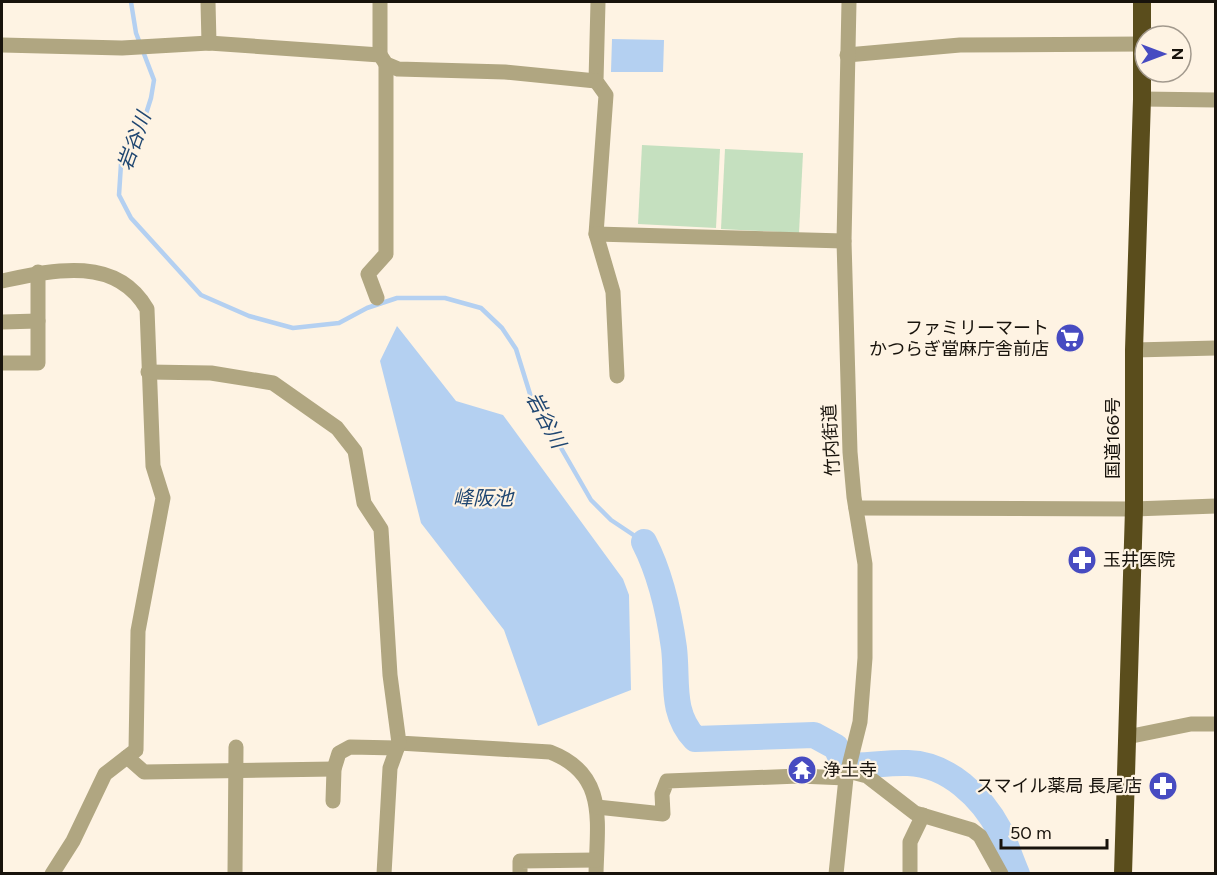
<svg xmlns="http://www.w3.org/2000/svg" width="1217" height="875" font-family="Figtree,'Noto Sans JP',sans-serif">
<rect width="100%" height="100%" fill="#fef3e3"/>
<g fill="#c5e0bf">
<polygon points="642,145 720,149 716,228 638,224"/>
<polygon points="725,149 803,153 799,233 721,229"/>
</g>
<g fill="#b4d0f1">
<polygon points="612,39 664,40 663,72 611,72"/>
<polygon points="397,326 456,401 503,415 623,579 629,595 631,690 538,726 504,630 421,523 380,361"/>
</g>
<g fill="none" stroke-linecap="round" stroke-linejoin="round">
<polyline stroke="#b4d0f1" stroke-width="4.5" points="131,2 136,33 154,80 151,98 137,142 121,164 119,195 131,218 201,295 249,316 293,328 339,323 367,308 397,298 445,298 481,308 502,328 516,349 530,394 591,500 611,520 644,542"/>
<path stroke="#b4d0f1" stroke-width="26" d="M644 542C661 575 669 612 674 648 678 682 670 712 695 739L814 735 836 747 844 765C866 767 886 762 908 763 948 764 982 797 1000 831 1006 845 1011 860 1017 874"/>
<g stroke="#b0a681" stroke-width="15">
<polyline points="208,2 209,43"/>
<polyline points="380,2 380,55"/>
<polyline points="598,2 596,81 606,95 596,234 613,292 617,376"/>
<polyline points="2,45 122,48 209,43 380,55 386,64 398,69 505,72 596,81"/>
<polyline points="847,55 960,45 1143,44"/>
<polyline points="1142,99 1216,100"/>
<polyline points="596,234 844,241"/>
<path d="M2 281C53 270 116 255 147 309L153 466 163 498 138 631 136 750 105 774 73 841 52 874"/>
<polyline points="377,298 368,274 386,254 386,64"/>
<polyline points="2,322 38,321"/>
<polyline points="1134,350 1216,348"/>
<polyline points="2,363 38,363 38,272"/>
<path d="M148 372 211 373 273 383 337 428 355 451 364 503 381 529 390 675 399 743 550 752C608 774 597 822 596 874"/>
<polyline points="856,508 1134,509 1216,506"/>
<polyline points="1127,737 1191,724 1216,724"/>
<polyline points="127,757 144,772 334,769"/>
<polyline points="848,771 867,776 915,813 972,830 980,836 1001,874"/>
<polyline points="333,801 334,769 339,753 350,747 397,748"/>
<polyline points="597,807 663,814 662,794 667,781 799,776 846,778"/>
<polyline points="235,874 236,747"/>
<polyline points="384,874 390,768 399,743"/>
<polyline points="520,874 520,861 596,860"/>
<polyline points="836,874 846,778 860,722 865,658 865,564 854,497 850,452 844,241 849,2"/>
<polyline points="910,874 910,842 923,815"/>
</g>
<polyline stroke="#5a4d1c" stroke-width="18" points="1123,874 1134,509 1134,350 1142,99 1142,2"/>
</g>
<defs>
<g id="supermarket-disc" transform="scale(1.5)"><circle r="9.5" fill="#474bc1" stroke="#fef3e3"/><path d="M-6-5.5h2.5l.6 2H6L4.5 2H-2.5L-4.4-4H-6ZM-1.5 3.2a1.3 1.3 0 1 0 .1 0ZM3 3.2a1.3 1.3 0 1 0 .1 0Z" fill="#fff"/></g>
<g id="pharmacy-disc" transform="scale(1.5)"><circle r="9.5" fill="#474bc1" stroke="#fef3e3"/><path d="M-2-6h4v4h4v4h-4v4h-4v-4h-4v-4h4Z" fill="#fff"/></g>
<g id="temple-disc" transform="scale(1.5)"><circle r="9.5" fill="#474bc1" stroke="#fef3e3"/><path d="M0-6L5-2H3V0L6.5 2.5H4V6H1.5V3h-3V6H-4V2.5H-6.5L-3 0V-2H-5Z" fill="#fff"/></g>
</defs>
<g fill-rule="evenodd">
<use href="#supermarket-disc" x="1070" y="338"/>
<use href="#pharmacy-disc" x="1082" y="560"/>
<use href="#temple-disc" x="802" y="770"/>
<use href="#pharmacy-disc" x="1163" y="786"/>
</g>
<g text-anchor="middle" stroke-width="4.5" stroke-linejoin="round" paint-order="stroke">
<g font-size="18" fill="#18130c" stroke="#fef3e3" text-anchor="end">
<text x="1049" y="334">ファミリーマート<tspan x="1049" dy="21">かつらぎ當麻庁舎前店</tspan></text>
<text x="1103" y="566" text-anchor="start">玉井医院</text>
<text x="823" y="776" text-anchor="start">浄土寺</text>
<text x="1142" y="792">スマイル薬局 長尾店</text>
</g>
<g font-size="18" fill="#18130c" stroke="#fef3e3">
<text transform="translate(1113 438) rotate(-90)" y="6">国道166号</text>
<text transform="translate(831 440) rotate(-93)" y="6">竹内街道</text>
</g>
<g font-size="20" font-style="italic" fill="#1f4671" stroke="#fef3e3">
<text transform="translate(134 141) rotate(-70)" y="7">岩谷川</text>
<text transform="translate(546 420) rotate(62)" y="7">岩谷川</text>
<text x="483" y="505">峰阪池</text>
</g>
</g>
<rect width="1217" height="875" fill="none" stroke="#18130c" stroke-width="6"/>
<g transform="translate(1163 54) rotate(90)"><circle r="28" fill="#fef3e3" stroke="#a2998d" stroke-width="1.5"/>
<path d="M0-4.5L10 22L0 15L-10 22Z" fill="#474bc1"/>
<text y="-9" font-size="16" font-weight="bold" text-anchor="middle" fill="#18130c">N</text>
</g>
<path d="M1001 839v9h106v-9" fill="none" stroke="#18130c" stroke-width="3"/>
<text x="1010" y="839" font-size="18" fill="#18130c" stroke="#fef3e3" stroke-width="4.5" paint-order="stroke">50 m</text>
</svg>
